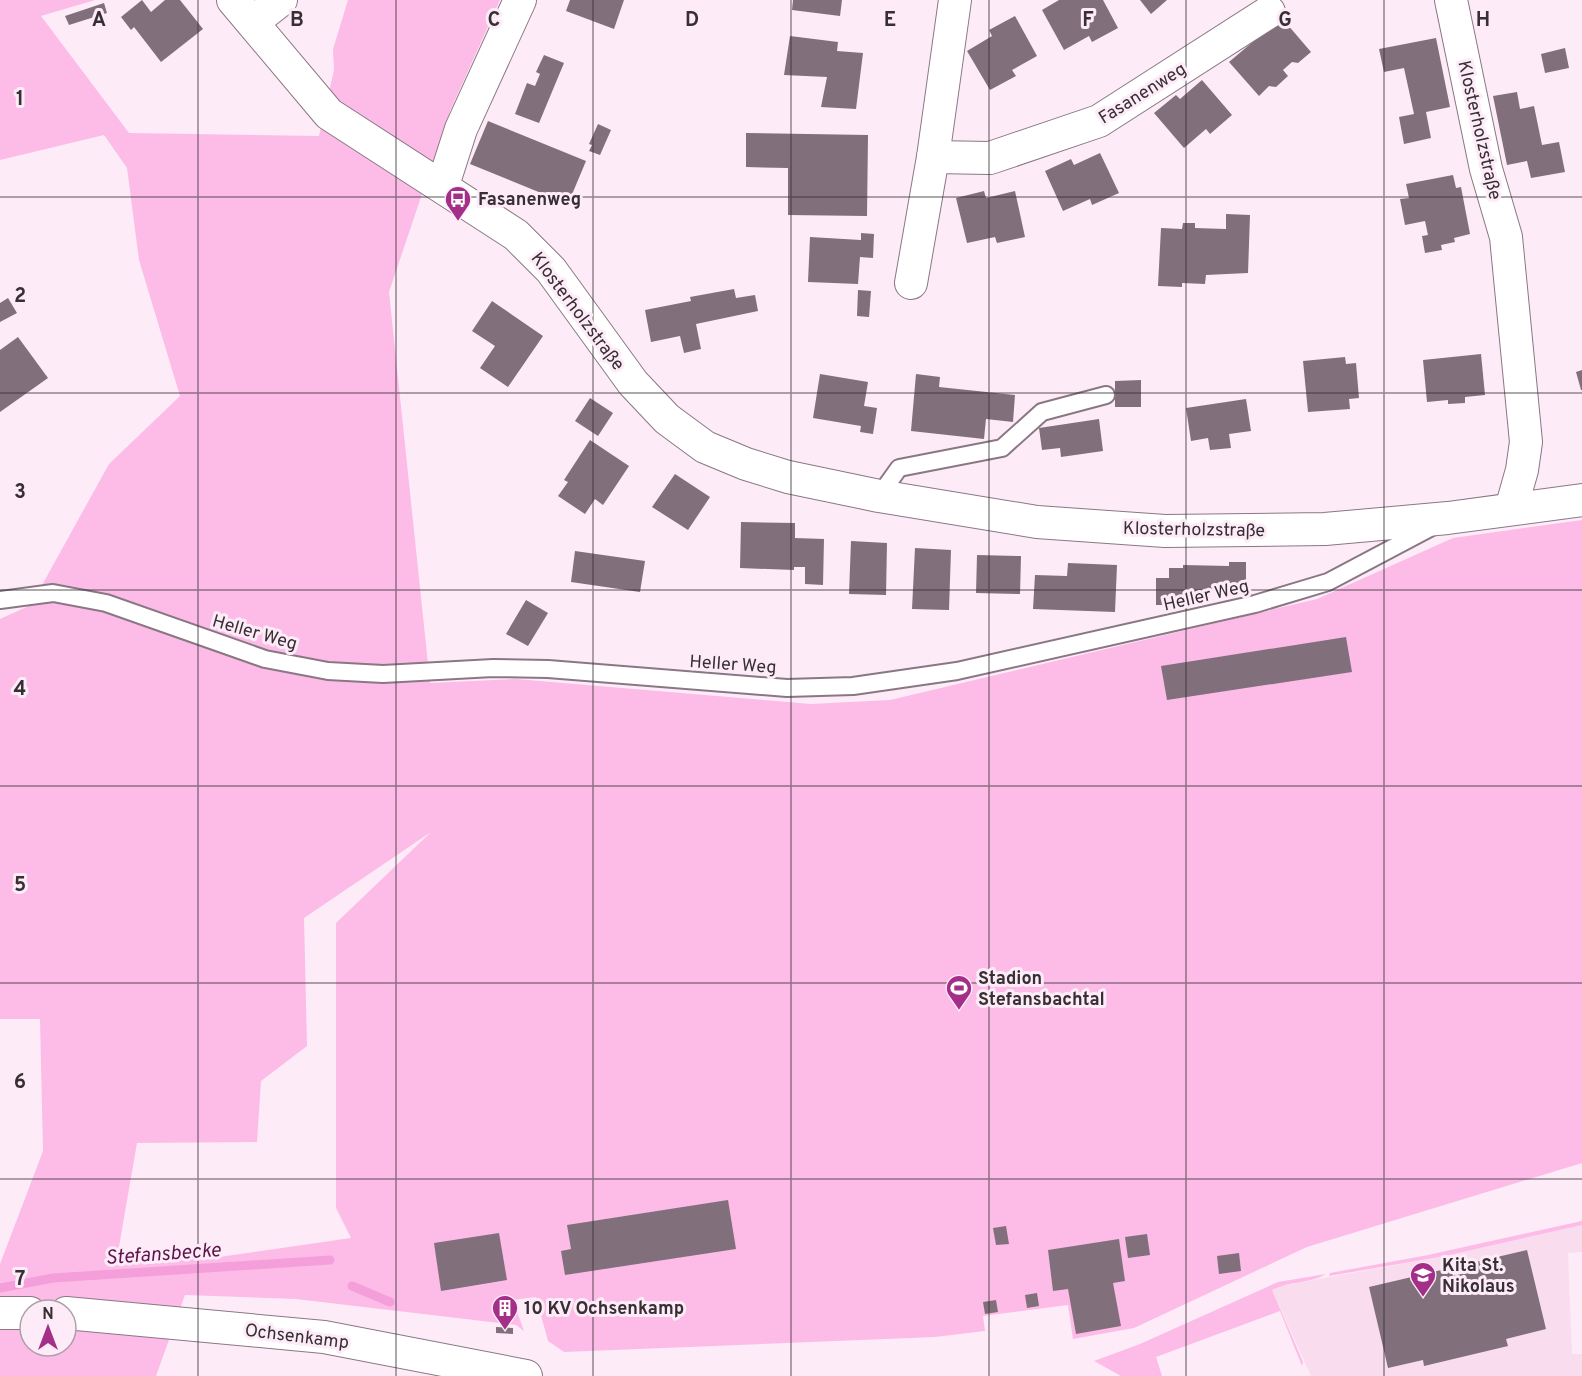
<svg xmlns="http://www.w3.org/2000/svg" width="1582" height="1376" font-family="Overpass,sans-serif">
<rect width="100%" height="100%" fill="#fdecf7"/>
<polygon fill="#f9ddef" points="1582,1225 1582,1252 1568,1253 1572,1354 1582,1354 1582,1376 1311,1376 1272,1290 1280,1286 1445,1256"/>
<g fill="#fcbce7" fill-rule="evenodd">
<path d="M0 0H95L41 16 129 133 319 136 334 70 333 49 348 0H500L450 111 389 292 430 683 516 679 811 704 890 700 1317 599 1453 538 1582 520V1163L1307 1247 1134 1328 1073 1339 1068 1305 983 1316 985 1331 935 1337 564 1352 548 1341 536 1297 513 1300 524 1331 516 1325 296 1299 185 1295 156 1376H0V1264L43 1151 40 1019H0V619L31 605 109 464 180 396 139 260 127 168 104 135 0 160ZM431 832 336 923V1208L351 1238 205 1259 193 1254 117 1258 137 1143 257 1142 261 1081 307 1046 304 918ZM30 1310H66V1346H30Z"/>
<polygon points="1582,1221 1582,1225 1445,1256 1329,1276 1330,1273 1428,1255"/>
<path d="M1326 1274C1309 1284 1289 1281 1272 1290L1303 1362 1302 1366 1280 1311 1156 1357 1162 1376H1121L1094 1361 1140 1344 1278 1282Z"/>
</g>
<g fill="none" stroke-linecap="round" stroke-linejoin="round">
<g stroke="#f49fda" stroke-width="9">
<polyline points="352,1286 390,1302"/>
<polyline points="0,1288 53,1278 330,1260"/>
</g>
</g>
<g fill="#816f7b">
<polygon points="142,0 151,12 165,0 180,0 203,29 161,62 134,27 131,30 121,17"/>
<polygon points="570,0 624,0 614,29 566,11"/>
<polygon points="793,0 842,0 840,16 792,10"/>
<polygon points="1059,0 1103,0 1118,28 1092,42 1089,36 1064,50 1042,10"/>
<polygon points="1140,0 1167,0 1151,14"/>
<polygon points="104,3 107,13 69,25 65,16"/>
<polygon points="1015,16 1037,56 1012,70 1016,76 990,90 967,51 992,36 989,30"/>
<polygon points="1281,17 1311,52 1298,63 1292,62 1283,70 1288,76 1276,87 1269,86 1259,96 1229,62 1255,40 1252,36"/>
<polygon points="790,36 838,42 837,51 863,53 856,109 821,107 827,77 784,75"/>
<polygon points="1436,38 1450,107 1426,112 1431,138 1404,144 1399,117 1414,114 1404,68 1384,72 1379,49"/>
<polygon points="1565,48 1569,68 1545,73 1541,54"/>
<polygon points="544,55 564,63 539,123 515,114 527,83 535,86 540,74 536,72"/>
<polygon points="1202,80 1232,115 1210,134 1206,129 1184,148 1154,113 1176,95 1180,99"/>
<polygon points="1517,92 1520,109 1534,106 1542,145 1559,142 1565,172 1531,178 1527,161 1507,165 1493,96"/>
<polygon points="488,121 586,161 568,204 470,164"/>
<polygon points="598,124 611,130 600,155 589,151 592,145 589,144"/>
<polygon points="746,133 868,135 867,216 788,215 788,168 746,167"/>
<polygon points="1100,153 1119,193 1092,205 1090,199 1063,211 1045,171 1071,159 1074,165"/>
<polygon points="1453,175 1456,188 1461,187 1470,234 1454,238 1455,242 1441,245 1442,250 1425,253 1422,236 1428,235 1425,221 1405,225 1400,199 1409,198 1406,184"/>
<polygon points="984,191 986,198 1015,191 1025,237 997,243 995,237 967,243 956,198"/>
<polygon points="1226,214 1250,215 1248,273 1206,275 1205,284 1182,283 1182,287 1158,286 1161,228 1182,229 1183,223 1195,223 1195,228 1226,229"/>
<polygon points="861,233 874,234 873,258 860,257 858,284 808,282 810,237 861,240"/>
<polygon points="734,289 736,298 755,295 758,311 696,324 701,349 684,353 680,336 651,342 645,310 691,301 690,297"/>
<polygon points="858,290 871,291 869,317 857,316"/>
<polygon points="8,298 17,313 0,322 0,303"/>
<polygon points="492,301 543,336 508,387 480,368 495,346 472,331"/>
<polygon points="18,337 48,378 0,412 0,350"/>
<polygon points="1481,354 1485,395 1465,397 1465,403 1448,404 1448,400 1427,402 1423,360"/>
<polygon points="1345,357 1346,364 1356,363 1359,398 1349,399 1350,409 1308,412 1303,361"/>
<polygon points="1582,370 1582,390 1581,390 1576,372"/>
<polygon points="820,374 868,382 864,406 877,408 873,434 860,432 861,426 813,418"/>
<polygon points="916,374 940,377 939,387 1015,395 1013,422 986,419 984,439 911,431"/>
<polygon points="1141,380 1141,407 1115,407 1115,381"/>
<polygon points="590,398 613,413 598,436 575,421"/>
<polygon points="1246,399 1251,431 1229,434 1231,448 1210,450 1208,438 1191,441 1186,408"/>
<polygon points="1099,419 1103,451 1061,457 1060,448 1042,450 1039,428"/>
<polygon points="590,440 629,466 603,505 595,499 585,514 558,496 568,482 564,480"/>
<polygon points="675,474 710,497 688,530 652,507"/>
<polygon points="741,522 795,523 795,538 824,539 823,585 805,584 805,567 794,567 794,570 740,568"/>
<polygon points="851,541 887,543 886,595 849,594"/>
<polygon points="915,548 951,550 949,610 912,609"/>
<polygon points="575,551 645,561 640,592 571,582"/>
<polygon points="977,555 1021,556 1020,594 976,593"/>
<polygon points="1229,562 1246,562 1246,589 1204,589 1204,599 1169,599 1169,605 1156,605 1156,578 1169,578 1169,568 1183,568 1183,565 1229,566"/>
<polygon points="1068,563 1117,565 1115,612 1033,609 1035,575 1067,576"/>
<polygon points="526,600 548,613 528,646 506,634"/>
<polygon points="1346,637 1352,672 1167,700 1161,666"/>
<polygon points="728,1200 736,1249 565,1275 561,1251 571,1249 567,1225"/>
<polygon points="1006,1226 1009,1244 996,1245 993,1228"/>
<polygon points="499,1233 507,1280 441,1291 434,1243"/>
<polygon points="1147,1234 1150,1255 1128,1258 1125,1237"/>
<polygon points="1119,1239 1125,1281 1113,1283 1121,1326 1076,1334 1068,1289 1053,1291 1048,1250"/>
<polygon points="1527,1250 1546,1329 1506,1339 1508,1346 1424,1366 1423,1360 1388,1368 1369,1287 1450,1268 1453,1276 1470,1272 1467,1264"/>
<polygon points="1239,1253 1241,1271 1219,1274 1217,1256"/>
<polygon points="1037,1293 1039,1306 1027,1308 1025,1295"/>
<polygon points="996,1300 998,1312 985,1314 983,1302"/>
<polygon points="496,1327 513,1328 513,1334 496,1333"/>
</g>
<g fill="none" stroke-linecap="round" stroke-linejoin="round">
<g stroke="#8a7784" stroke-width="20">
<g id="lane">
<polyline points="879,496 899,468 1002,448 1042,412 1106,395"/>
<polyline points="0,600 53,593 106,603 265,659 328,671 383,674 493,668 548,669 787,688 853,686 957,671 1255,604 1328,582 1432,527"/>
</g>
</g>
<g stroke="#8a7784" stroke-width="34">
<g id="street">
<polyline points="233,0 329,114 516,235 551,270 633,383 667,419 705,447 746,464 788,477 879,496 1037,522 1165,531 1325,529 1448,518 1582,500"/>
<polyline points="1451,0 1486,169 1506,237 1526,442 1522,470 1511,509"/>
<polyline points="253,22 281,0"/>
<polyline points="933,157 990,158 1099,121 1269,12"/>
<polyline points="443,185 461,129 520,0"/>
<polyline points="911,283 933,157 955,0"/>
<polyline points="0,1313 30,1313"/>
<polyline points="66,1313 324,1337 526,1376"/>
</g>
</g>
<use href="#lane" stroke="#fff" stroke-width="16"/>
<use href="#street" stroke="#fff" stroke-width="32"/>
</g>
<path fill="none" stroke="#372f34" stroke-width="1.5" stroke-opacity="0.55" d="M198 0V1376M396 0V1376M593 0V1376M791 0V1376M989 0V1376M1186 0V1376M1384 0V1376M0 197H1582M0 393H1582M0 590H1582M0 786H1582M0 983H1582M0 1179H1582"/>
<defs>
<g id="bus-pin" transform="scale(1.35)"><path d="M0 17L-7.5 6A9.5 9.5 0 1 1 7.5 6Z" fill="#a42f89" stroke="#fdecf7"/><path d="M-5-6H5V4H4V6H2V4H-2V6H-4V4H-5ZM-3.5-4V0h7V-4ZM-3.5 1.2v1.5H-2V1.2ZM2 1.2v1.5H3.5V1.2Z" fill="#fff"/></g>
<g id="stadium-pin" transform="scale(1.35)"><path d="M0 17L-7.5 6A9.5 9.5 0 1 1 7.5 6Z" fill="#a42f89" stroke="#fdecf7"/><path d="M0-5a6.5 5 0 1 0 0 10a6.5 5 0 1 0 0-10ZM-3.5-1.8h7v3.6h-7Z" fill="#fff"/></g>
<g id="school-pin" transform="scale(1.35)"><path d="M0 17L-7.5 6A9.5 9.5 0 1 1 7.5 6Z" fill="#a42f89" stroke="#fdecf7"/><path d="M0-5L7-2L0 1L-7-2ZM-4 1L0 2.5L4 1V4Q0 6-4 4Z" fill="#fff"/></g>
<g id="building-pin" transform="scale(1.35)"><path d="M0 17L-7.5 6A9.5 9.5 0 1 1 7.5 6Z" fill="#a42f89" stroke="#fdecf7"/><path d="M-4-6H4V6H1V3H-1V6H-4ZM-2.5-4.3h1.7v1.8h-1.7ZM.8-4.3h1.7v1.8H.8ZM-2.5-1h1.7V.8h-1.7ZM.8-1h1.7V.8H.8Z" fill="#fff"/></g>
</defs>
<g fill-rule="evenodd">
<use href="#bus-pin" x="458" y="199"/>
<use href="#stadium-pin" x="959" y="988"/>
<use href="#school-pin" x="1423" y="1275"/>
<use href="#building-pin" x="505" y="1308"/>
</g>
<g text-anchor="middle" stroke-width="6" stroke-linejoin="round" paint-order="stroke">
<g font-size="18" fill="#372f34" stroke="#fdecf7">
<text transform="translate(1142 93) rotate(-32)" y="6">Fasanenweg</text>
<text transform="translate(1480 130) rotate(77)" y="6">Klosterholzstraße</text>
<text transform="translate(578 311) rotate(53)" y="6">Klosterholzstraße</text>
<text transform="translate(1194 529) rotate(1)" y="6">Klosterholzstraße</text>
<text transform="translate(1206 595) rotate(-13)" y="6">Heller Weg</text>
<text transform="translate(255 632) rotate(16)" y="6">Heller Weg</text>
<text transform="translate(733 664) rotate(4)" y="6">Heller Weg</text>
<text transform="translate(297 1336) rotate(7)" y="6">Ochsenkamp</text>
</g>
<g font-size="18" font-weight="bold" fill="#372f34" stroke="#fdecf7" text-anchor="start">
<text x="478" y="205">Fasanenweg</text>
<text x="978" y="984">Stadion<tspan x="978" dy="21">Stefansbachtal</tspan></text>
<text x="1442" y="1271">Kita St.<tspan x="1442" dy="21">Nikolaus</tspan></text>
<text x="524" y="1314">10 KV Ochsenkamp</text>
</g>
<g font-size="20" font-style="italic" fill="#5e154d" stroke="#fdecf7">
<text transform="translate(163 1253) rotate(-4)" y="7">Stefansbecke</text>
</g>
</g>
<g font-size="20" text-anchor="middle" font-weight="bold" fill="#372f34" stroke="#fdecf7" stroke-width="6" stroke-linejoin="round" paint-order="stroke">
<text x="99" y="26">A</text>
<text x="297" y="26">B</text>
<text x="494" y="26">C</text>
<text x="692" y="26">D</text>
<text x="890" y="26">E</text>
<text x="1088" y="26">F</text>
<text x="1285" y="26">G</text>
<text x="1483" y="26">H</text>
<text x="20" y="105">1</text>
<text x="20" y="302">2</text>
<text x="20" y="498">3</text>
<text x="20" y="695">4</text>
<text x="20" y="891">5</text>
<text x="20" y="1088">6</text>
<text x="20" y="1285">7</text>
</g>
<g transform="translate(48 1328)"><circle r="28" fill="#fdecf7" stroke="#aea0a9" stroke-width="1.5"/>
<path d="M0-4.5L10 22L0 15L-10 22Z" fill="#a42f89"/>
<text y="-9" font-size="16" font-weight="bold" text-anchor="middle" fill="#372f34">N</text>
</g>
</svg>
